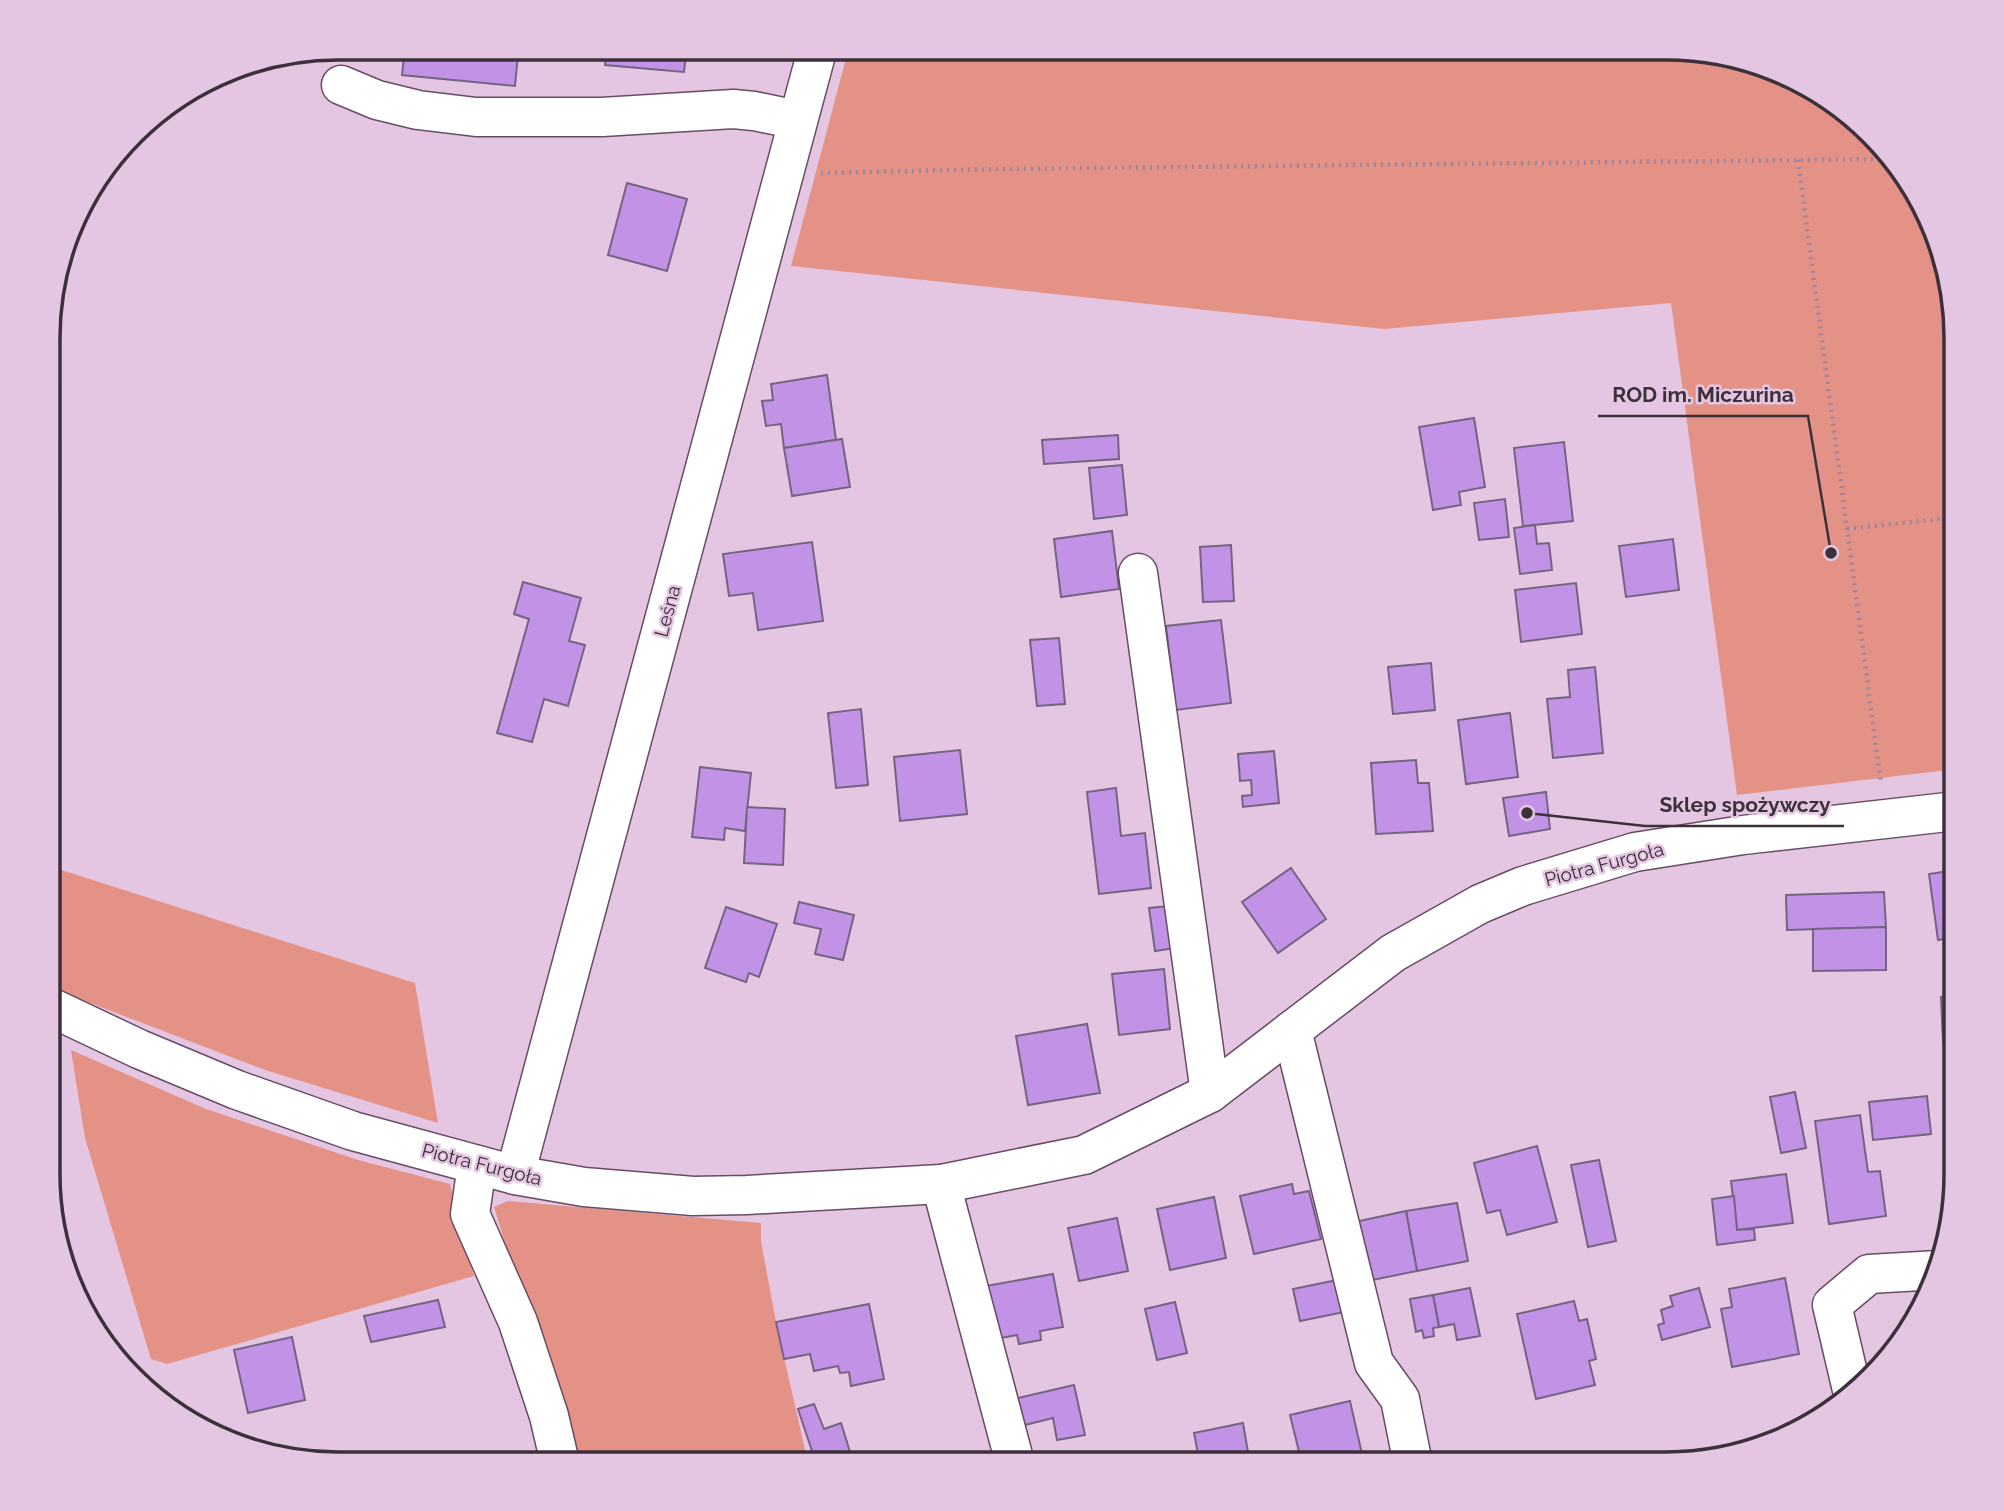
<svg xmlns="http://www.w3.org/2000/svg" width="2004" height="1511" font-family="Raleway,sans-serif">
<rect width="100%" height="100%" fill="#e5c6e2"/>
<g fill="#e59286">
<polygon points="849,47 1685,48 1777,69 1857,119 1927,210 1957,338 1956,769 1737,795 1671,303 1384,329 791,266"/>
<polygon points="49,866 415,983 438,1123 268,1071 77,998 48,984"/>
<polygon points="71,1050 206,1109 358,1160 450,1184 462,1237 474,1276 167,1364 151,1359 85,1138"/>
<polygon points="508,1201 761,1223 761,1241 776,1322 808,1463 572,1463 494,1207"/>
</g>
<g fill="#c192e6" stroke="#746482" stroke-width="2">
<polygon points="405,47 448,47 518,54 515,86 402,75"/>
<polygon points="560,47 593,47 592,51"/>
<polygon points="607,47 687,47 684,72 605,65"/>
<polygon points="627,183 687,199 667,271 608,255"/>
<polygon points="827,375 836,440 784,448 781,424 766,426 762,401 773,400 771,384"/>
<polygon points="1474,418 1485,487 1459,492 1461,505 1433,510 1419,427"/>
<polygon points="1118,435 1119,459 1044,464 1042,440"/>
<polygon points="842,439 850,487 792,496 784,448"/>
<polygon points="1564,442 1573,521 1523,526 1514,448"/>
<polygon points="1122,465 1127,515 1094,519 1089,468"/>
<polygon points="1505,499 1509,537 1479,540 1474,503"/>
<polygon points="1535,525 1537,544 1549,543 1552,570 1520,574 1514,528"/>
<polygon points="1112,531 1119,589 1061,597 1054,539"/>
<polygon points="1673,539 1679,590 1626,597 1619,546"/>
<polygon points="812,542 823,621 758,630 753,593 729,596 723,554"/>
<polygon points="1231,545 1234,601 1203,602 1200,547"/>
<polygon points="523,582 581,598 569,641 585,645 568,706 544,699 532,742 497,733 529,619 514,614"/>
<polygon points="1576,583 1582,634 1521,642 1515,590"/>
<polygon points="1221,620 1231,703 1176,710 1166,626"/>
<polygon points="1059,638 1065,704 1037,706 1030,640"/>
<polygon points="1431,663 1435,710 1393,714 1388,667"/>
<polygon points="1595,667 1603,753 1553,758 1547,699 1570,697 1568,670"/>
<polygon points="861,709 868,785 836,788 828,713"/>
<polygon points="1510,713 1518,777 1466,784 1458,720"/>
<polygon points="960,750 967,814 900,821 894,757"/>
<polygon points="1274,751 1279,803 1243,807 1242,796 1252,795 1251,780 1240,781 1238,754"/>
<polygon points="1416,760 1418,783 1429,783 1433,831 1376,834 1371,763"/>
<polygon points="700,767 751,773 745,831 725,828 724,840 692,837"/>
<polygon points="1116,788 1121,836 1145,833 1151,888 1099,894 1087,792"/>
<polygon points="1546,792 1550,829 1509,836 1503,798"/>
<polygon points="747,807 785,809 783,865 744,863"/>
<polygon points="1291,868 1326,919 1278,953 1242,902"/>
<polygon points="1956,870 1956,937 1938,940 1929,874"/>
<polygon points="1884,892 1886,927 1787,930 1786,895"/>
<polygon points="799,902 854,915 843,960 815,954 821,929 794,923"/>
<polygon points="1179,905 1182,947 1155,951 1149,908"/>
<polygon points="726,907 777,924 759,977 749,973 746,982 705,968"/>
<polygon points="1886,927 1886,970 1813,971 1813,929"/>
<polygon points="1164,969 1170,1029 1119,1035 1112,974"/>
<polygon points="1956,996 1956,1042 1943,1042 1941,997"/>
<polygon points="1087,1024 1100,1093 1028,1105 1016,1036"/>
<polygon points="1956,1071 1956,1106 1947,1074"/>
<polygon points="1795,1092 1806,1148 1781,1153 1770,1097"/>
<polygon points="1927,1096 1931,1134 1873,1140 1869,1102"/>
<polygon points="1860,1115 1868,1172 1880,1171 1886,1216 1829,1224 1815,1121"/>
<polygon points="1537,1146 1557,1222 1507,1235 1500,1210 1487,1213 1474,1163"/>
<polygon points="1599,1160 1616,1241 1588,1247 1571,1165"/>
<polygon points="1786,1174 1793,1223 1737,1230 1731,1181"/>
<polygon points="1292,1184 1294,1194 1309,1191 1321,1239 1254,1254 1240,1196"/>
<polygon points="1734,1196 1737,1230 1754,1229 1755,1240 1717,1245 1712,1199"/>
<polygon points="1214,1197 1226,1258 1170,1270 1157,1209"/>
<polygon points="1457,1203 1468,1261 1417,1271 1406,1211"/>
<polygon points="1406,1211 1417,1271 1362,1282 1350,1223"/>
<polygon points="1117,1218 1128,1271 1079,1281 1068,1228"/>
<polygon points="1053,1274 1063,1327 1040,1331 1041,1340 1019,1344 1017,1335 996,1339 986,1286"/>
<polygon points="1785,1278 1799,1354 1732,1367 1721,1309 1732,1307 1729,1289"/>
<polygon points="1342,1279 1349,1311 1300,1321 1293,1289"/>
<polygon points="1470,1288 1480,1336 1457,1340 1454,1324 1439,1327 1433,1295"/>
<polygon points="1699,1288 1710,1327 1662,1340 1658,1325 1664,1323 1661,1310 1673,1306 1670,1296"/>
<polygon points="1433,1295 1439,1327 1433,1328 1434,1336 1424,1338 1422,1330 1416,1332 1410,1299"/>
<polygon points="438,1300 445,1327 371,1342 364,1316"/>
<polygon points="1574,1301 1579,1321 1587,1319 1596,1359 1589,1361 1595,1385 1536,1399 1517,1314"/>
<polygon points="1175,1302 1187,1353 1157,1360 1145,1309"/>
<polygon points="869,1304 884,1379 851,1386 849,1372 840,1373 838,1366 814,1371 810,1354 784,1359 776,1322"/>
<polygon points="292,1337 305,1400 248,1413 234,1350"/>
<polygon points="1074,1385 1085,1435 1057,1440 1053,1418 1017,1427 1010,1400"/>
<polygon points="1350,1401 1362,1454 1321,1464 1302,1464 1290,1415"/>
<polygon points="814,1404 824,1429 841,1423 850,1452 820,1463 816,1463 798,1409"/>
<polygon points="1243,1423 1250,1464 1200,1464 1194,1433"/>
</g>
<g fill="none" stroke-linecap="round" stroke-linejoin="round">
<g stroke="#674c65" stroke-width="41">
<g id="minor">
<polyline points="341,85 377,100 418,110 476,117 602,117 733,109 754,111 798,120"/>
<polyline points="1138,573 1210,1093"/>
<polyline points="48,1006 139,1049 237,1090 353,1131 515,1175 584,1187 693,1196 747,1195 941,1184 1084,1155 1210,1093 1393,953 1480,904 1523,886 1635,852 1743,835 1956,811"/>
<polyline points="1292,1030 1374,1363 1400,1399 1413,1464"/>
<polyline points="477,1165 470,1214 518,1322 549,1416 560,1463"/>
<polyline points="515,1175 818,47"/>
<polyline points="941,1184 1015,1463"/>
<polyline points="1852,1390 1832,1305 1869,1274 1938,1270"/>
</g>
</g>
<g stroke="#9d869b" stroke-width="4.5" stroke-dasharray="2 5" stroke-linecap="butt">
<polyline points="1798,160 1881,784"/>
<polyline points="821,173 1001,169 1888,159"/>
<polyline points="1847,529 1957,517"/>
</g>
<use href="#minor" stroke="#fff" stroke-width="38"/>
</g>
<g text-anchor="middle" stroke-width="5" stroke-linejoin="round" paint-order="stroke">
<g font-size="19" fill="#3c303b" stroke="#e5c6e2">
<text transform="translate(667 611) rotate(-75)" y="7">Leśna</text>
<text transform="translate(1604 864) rotate(-15)" y="7">Piotra Furgoła</text>
<text transform="translate(482 1164) rotate(14)" y="7">Piotra Furgoła</text>
</g>
</g>
<path d="M0 0H2004V1511H0ZM338 60H1666A278 278 0 0 1 1944 338V1174A278 278 0 0 1 1666 1452H338A278 278 0 0 1 60 1174V338A278 278 0 0 1 338 60Z" fill="#e5c6e2" fill-rule="evenodd"/>
<path fill="none" stroke="#3c303b" stroke-width="3.5" d="M338 60H1666A278 278 0 0 1 1944 338V1174A278 278 0 0 1 1666 1452H338A278 278 0 0 1 60 1174V338A278 278 0 0 1 338 60Z"/>
<path fill="none" stroke="#3c303b" stroke-width="2.5" d="M1831 553L1808 416H1598M1527 813L1645 826H1844"/>
<g fill="#3c303b" stroke="#e5c6e2" stroke-width="2.5">
<circle cx="1831" cy="553" r="7"/>
<circle cx="1527" cy="813" r="7"/>
</g>
<g font-size="21" text-anchor="middle" font-weight="bold" fill="#3c303b" stroke="#e5c6e2" stroke-width="5" stroke-linejoin="round" paint-order="stroke">
<text x="1703" y="402">ROD im. Miczurina</text>
<text x="1745" y="812">Sklep spożywczy</text>
</g>
</svg>
